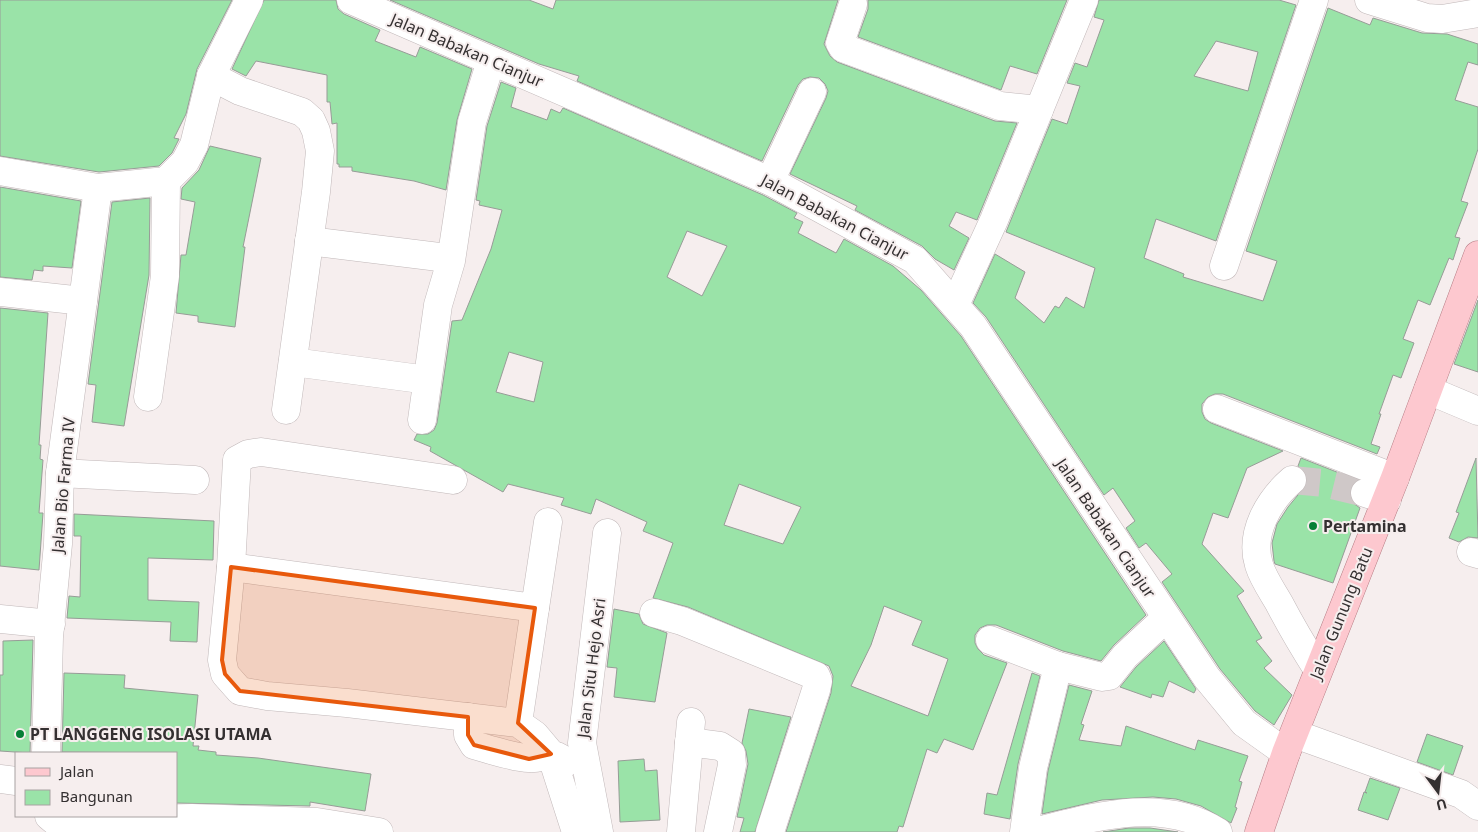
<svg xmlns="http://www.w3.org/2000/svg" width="1478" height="832" font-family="'Noto Sans',sans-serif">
<rect width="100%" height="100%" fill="#f6eeee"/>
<g fill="#9ae3a8" stroke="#979c97" fill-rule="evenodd">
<polygon points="0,0 232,0 197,69 186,114 174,138 179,139 172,153 159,166 99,172 0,156"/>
<polygon points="264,0 336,0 338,9 344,14 380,30 375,41 416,57 420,47 472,69 457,120 446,190 414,181 352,171 352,167 339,167 339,164 337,164 337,123 332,124 330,102 327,102 327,75 256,61 246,76 232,69"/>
<polygon points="390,0 529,0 553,9 556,0 838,0 824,44 830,56 837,62 995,121 1017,123 977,220 956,212 949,226 969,238 954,270 935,259 922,246 855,210 857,206 790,174 826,98 828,91 825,84 819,78 810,77 803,79 798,85 762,161 577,81 579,76 539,64"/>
<polygon points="868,0 1067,0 1037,74 1010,66 1001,90 858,37 868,9"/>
<path d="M1099 0H1279L1296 5 1216 241 1156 219 1144 258 1184 274 1183 277 1263 301 1277 261 1246 251 1328 8 1370 25 1373 18 1422 33 1447 34 1478 44V65L1468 62 1455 100 1478 107V149L1461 201 1468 203 1455 237 1460 238 1453 260 1449 258 1430 305 1418 300 1403 339 1414 343 1401 378 1393 375 1379 414H1381L1371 444 1380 447 1377 454 1223 394H1215L1208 397 1202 404V412L1205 419 1211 423 1283 451 1247 468 1228 518 1213 513 1202 544 1244 591 1237 596 1262 638 1256 641 1272 661 1264 668 1292 695 1274 725 1255 711 1220 669 1162 582 1172 574 1146 543 1139 548 1126 528 1135 521 1113 488 1104 495 986 317 973 303 995 254 1025 272 1015 298 1044 323 1055 306 1059 308 1066 297 1084 308 1095 268 1006 232 1052 119 1067 124 1080 86 1067 83 1075 63 1087 67 1104 20 1094 17ZM1216 41 1258 52 1248 91 1194 76Z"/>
<path d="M501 82 516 88 511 107 547 120 551 109 560 113 563 108 763 195 797 213 794 218 803 222 798 233 836 253 844 239 893 266 921 290 961 336 1146 615 1114 645 1101 661 1063 651 996 625H987L980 628 975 635V643L978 649 984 655 1007 663 973 750 944 739 937 753 927 749 903 827 899 826 897 832H786L831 693 833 676 829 666 688 607 653 598 673 543 643 531 647 522 596 499 591 514 561 505 564 498 508 484 503 492 430 451 431 447 414 440 417 434H428L434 430 437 423 452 321 462 320 491 249 502 210 479 205 480 201 476 200 487 126ZM687 231 727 246 702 296 667 277ZM509 352 543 362 534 402 496 392ZM739 484 801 507 783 544 724 525ZM884 606 922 621 912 645 948 659 928 716 851 686 871 645Z"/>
<polygon points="210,146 261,158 243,247 245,247 235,327 198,322 198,316 176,313 181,255 186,255 195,202 181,199 182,188 199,170"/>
<polygon points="0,187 81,201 72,268 43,266 43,271 34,270 32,280 0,277"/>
<polygon points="150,198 149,275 124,426 92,422 96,385 88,384 112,202"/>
<polygon points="1478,300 1478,372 1454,364"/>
<polygon points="0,308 48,313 39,445 41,445 40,459 43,460 39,513 43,513 39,570 0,566"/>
<polygon points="1301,458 1357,480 1350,488 1350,496 1353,503 1360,508 1333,583 1275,564 1274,561 1272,543 1277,524 1288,507 1307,484 1307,476 1298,466"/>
<polygon points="1476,458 1478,538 1468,537 1459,542 1449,538 1459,513 1456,512"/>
<polygon points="74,514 214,521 213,560 148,558 148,600 199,602 197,642 170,641 171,622 67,618 69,596 80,597 81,536 74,536"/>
<polygon points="614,609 639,614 643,624 667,633 655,702 614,697 617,668 607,667"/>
<polygon points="33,640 30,753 0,751 0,675 3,675 3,641"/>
<polygon points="1164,641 1196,689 1194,693 1169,681 1163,697 1152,694 1151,698 1120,687 1136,667"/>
<polygon points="64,673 125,675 124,688 198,695 193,746 199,746 198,750 216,752 216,755 258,758 371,774 365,811 310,802 310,806 176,803 176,753 62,752"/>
<polygon points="1032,673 1040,676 1018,764 1010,819 984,814 987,793 997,795"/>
<polygon points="1069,685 1092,691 1081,724 1084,725 1079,740 1121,746 1126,726 1195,750 1198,740 1248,756 1239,781 1242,782 1235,807 1237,808 1231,823 1201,806 1176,799 1153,797 1102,800 1042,814 1048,771"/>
<polygon points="749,709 791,717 755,832 740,832 744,818 737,817 748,764 746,751 742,743"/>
<polygon points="1427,734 1463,746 1453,775 1417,762"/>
<polygon points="644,759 645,771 657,770 660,820 620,822 618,761"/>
<polygon points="1370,778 1400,788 1388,820 1358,810 1364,792 1367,793 1365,792"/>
<polygon points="1129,828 1150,828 1178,832 1103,832"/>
</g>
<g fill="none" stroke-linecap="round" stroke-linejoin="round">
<polyline stroke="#cfc8c8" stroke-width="28" stroke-dasharray="28 14" stroke-linecap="butt" points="1292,480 1324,483 1365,493"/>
<g stroke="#c1b8b9" stroke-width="29">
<g id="minor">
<polyline points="351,0 770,181 915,260 973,326 1207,678 1244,723 1286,753"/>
<polyline points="1369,0 1427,18 1442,19 1478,13"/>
<polyline points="853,4 840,43 843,48 1000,106 1039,110"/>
<polyline points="211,76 240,91 302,112 311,120 316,131 320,151 316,192 286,410"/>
<polyline points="0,171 98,188 166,181 185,162 194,145 211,76 249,0"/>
<polyline points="770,181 812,92"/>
<polyline points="309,241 439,257"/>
<polyline points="1224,266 1314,0"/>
<polyline points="0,292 83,301"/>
<polyline points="955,305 994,220 1084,0"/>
<polyline points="293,362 413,378"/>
<polyline points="1428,390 1478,411"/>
<polyline points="148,397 165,276 166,181"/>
<polyline points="1217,409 1395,478"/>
<polyline points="422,420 438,305 451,261 472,122 491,61"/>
<polyline points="60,473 195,480"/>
<polyline points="453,480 261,452 248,454 237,460 231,567 222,660 225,674 240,691 267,696 347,703 518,723 535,735 551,754 576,832"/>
<path d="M1292 480C1269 500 1249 533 1259 565 1263 578 1272 591 1279 603 1291 626 1304 648 1318 670"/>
<polyline points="1365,493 1387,500"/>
<polyline points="1471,552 1478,554"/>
<polyline points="231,567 535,608 548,522"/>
<polyline points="654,613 682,621 816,676 818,681 816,690 770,832"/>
<polyline points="0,619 51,624"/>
<polyline points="990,640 1058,666 1102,677 1109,676 1125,656 1166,618"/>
<path d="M468 717V735L474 745C491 750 511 757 529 758 542 760 555 748 565 763"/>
<polyline points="518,723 535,608"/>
<polyline points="1295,734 1461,794 1478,806"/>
<polyline points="689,742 720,746 731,753 732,765 718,832"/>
<polyline points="46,753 49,637 58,544 60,473 98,188"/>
<polyline points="0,779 16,781"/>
<polyline points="49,816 55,821 192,818 317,822 379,832"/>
<polyline points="599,832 582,743 607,533"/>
<polyline points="681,832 691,722"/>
<polyline points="1024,832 1033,768 1058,666"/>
<path d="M1034 832C1094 817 1162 796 1218 832"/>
</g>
</g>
<g stroke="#b57b83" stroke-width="29">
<polyline id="major" points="1259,832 1286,753 1395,478 1478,255"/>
</g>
<use href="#minor" stroke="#fff" stroke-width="28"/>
<use href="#major" stroke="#fdc8cf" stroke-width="28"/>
</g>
<path fill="#e8590c" fill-opacity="0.2" stroke="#e8590c" stroke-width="4" stroke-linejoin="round" d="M231 567 535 608 518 723 551 754 529 759 474 745 468 735V717L240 691 225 674 222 660Z"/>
<g fill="#067f37" stroke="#f6eeee" stroke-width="2">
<circle cx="1313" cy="526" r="5"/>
<circle cx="20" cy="734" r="5"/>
</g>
<g text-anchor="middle" stroke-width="4" stroke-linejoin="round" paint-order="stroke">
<g font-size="16" fill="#343031" stroke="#f6eeee">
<text transform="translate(467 50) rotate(23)" y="6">Jalan Babakan Cianjur</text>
<text transform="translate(835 217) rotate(28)" y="6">Jalan Babakan Cianjur</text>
<text transform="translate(63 485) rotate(-85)" y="6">Jalan Bio Farma IV</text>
<text transform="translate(1106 528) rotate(56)" y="6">Jalan Babakan Cianjur</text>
<text transform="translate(1341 613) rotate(-68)" y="6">Jalan Gunung Batu</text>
<text transform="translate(591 668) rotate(-83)" y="6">Jalan Situ Hejo Asri</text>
</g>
<g font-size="16" font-weight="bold" fill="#343031" stroke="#f6eeee" text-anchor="start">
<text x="1323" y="532">Pertamina</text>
<text x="30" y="740">PT LANGGENG ISOLASI UTAMA</text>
</g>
</g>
<rect x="15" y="752" width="162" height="65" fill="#f6eeee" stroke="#a8a2a2"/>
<rect x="25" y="768" width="25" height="8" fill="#fdc8cf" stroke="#a8a2a2"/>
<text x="60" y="777" font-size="15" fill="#343031">Jalan</text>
<rect x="25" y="790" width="25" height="15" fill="#9ae3a8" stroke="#a8a2a2"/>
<text x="60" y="802" font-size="15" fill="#343031">Bangunan</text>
<g transform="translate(1438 792) rotate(165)" stroke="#f6eeee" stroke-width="4" paint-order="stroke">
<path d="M0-4L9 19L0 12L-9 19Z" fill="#343031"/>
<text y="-8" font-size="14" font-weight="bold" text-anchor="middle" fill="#343031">U</text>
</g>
</svg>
